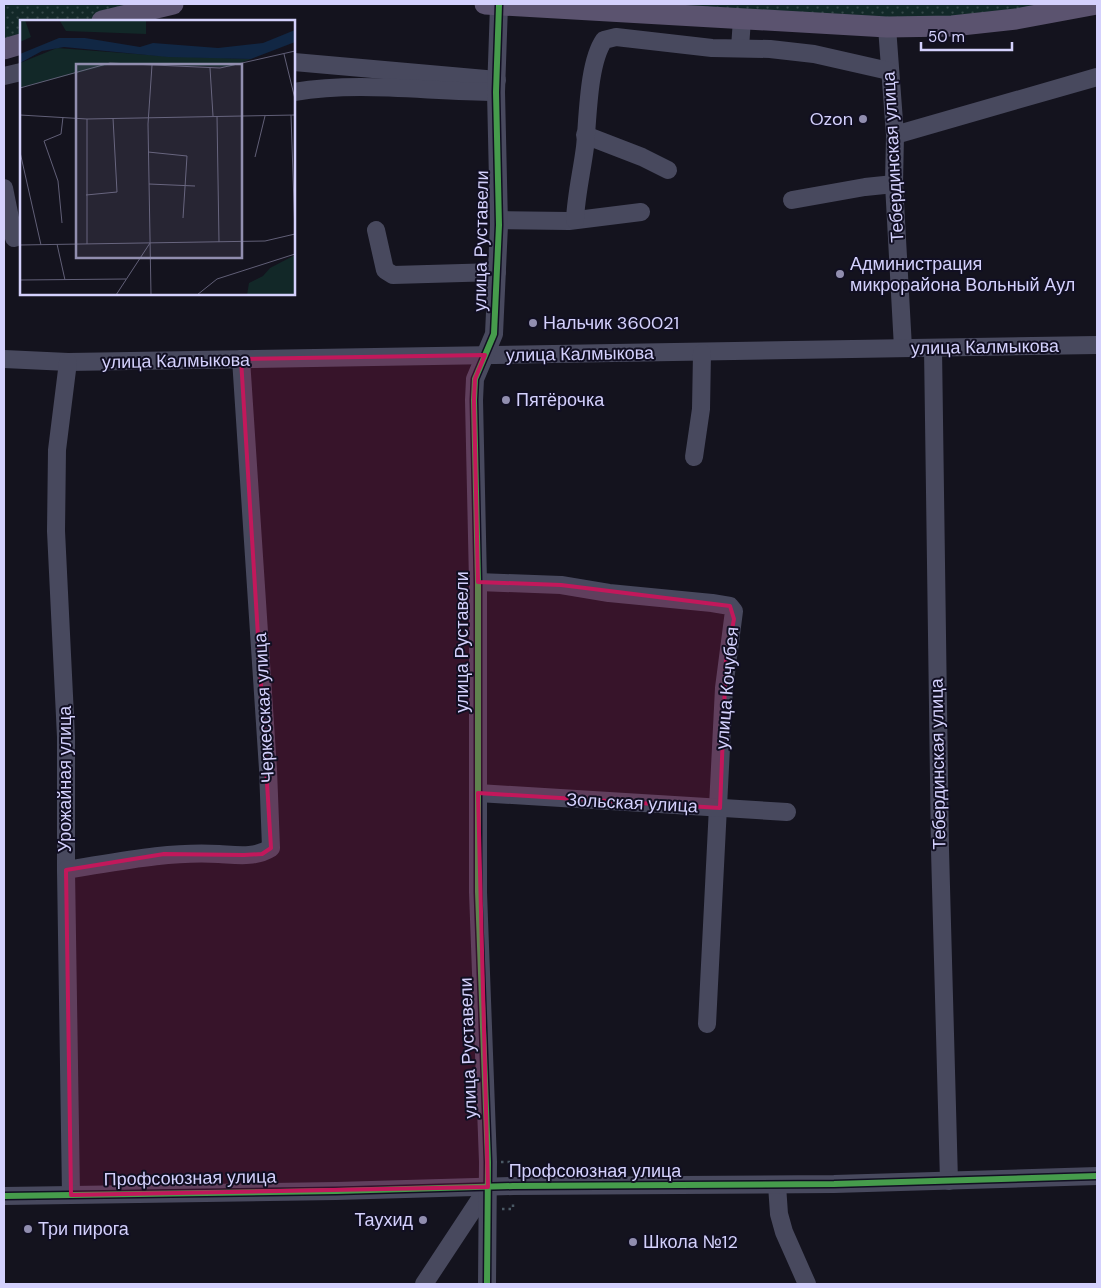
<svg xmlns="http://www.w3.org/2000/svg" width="1101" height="1288" font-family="'DM Sans',sans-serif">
<defs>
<pattern id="green-dots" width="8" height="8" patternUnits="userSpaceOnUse" patternTransform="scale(1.25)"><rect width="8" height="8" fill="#122828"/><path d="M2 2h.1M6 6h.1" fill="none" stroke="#344648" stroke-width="1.8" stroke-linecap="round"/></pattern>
</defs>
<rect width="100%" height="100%" fill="#14131e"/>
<g fill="url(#green-dots)">
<polygon points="4,4 173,4 102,21 21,21 21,44 4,49"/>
<polygon points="485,4 1097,4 952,26"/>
</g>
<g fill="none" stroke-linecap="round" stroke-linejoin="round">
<g stroke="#4a5965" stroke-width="2.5" stroke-dasharray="2.5 4" stroke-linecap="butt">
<polyline points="501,1162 512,1162 512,1172"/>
<polyline points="502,1209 513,1209 513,1201"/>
</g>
<g stroke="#48495e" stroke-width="18">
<polyline points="887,27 895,135 894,184 903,348"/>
<polyline points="740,48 742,19"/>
<polyline points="294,62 497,80"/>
<polyline points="4,76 21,72"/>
<path d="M294 92C361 81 428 92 496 92"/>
<polyline points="585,135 642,157 668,170"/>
<polyline points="895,135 1097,77"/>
<polyline points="4,188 14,238"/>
<polyline points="792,200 865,187 894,184"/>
<polyline points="499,220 569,221 641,212"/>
<path d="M575 220C576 195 582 171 585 147 588 118 588 63 604 40L616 37 712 48 770 49 814 54 889 71"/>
<polyline points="376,230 385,270 393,275 497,272"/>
<polyline points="933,348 940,850 949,1181"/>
<polyline points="4,359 68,362 1097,345"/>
<polyline points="68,362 57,450 56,531 66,737 66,870 71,1195"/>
<polyline points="694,457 701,409 702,353"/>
<polyline points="478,582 561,585 609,593 712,603 730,606 734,611 724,688 707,1024"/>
<polyline points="478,793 787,812"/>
<path d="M66 870C117 862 167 851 219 854 237 855 255 858 271 848L268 769 241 359"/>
<polyline points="777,1185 779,1214 784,1232 807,1284"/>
<polyline points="4,1196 336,1191 513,1186 834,1184 1097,1176"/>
<polyline points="424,1284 488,1187"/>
<polyline points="487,1284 488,1162 478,892 478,582 474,400 475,379 494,334 499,225 496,92 499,5"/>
</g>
<g stroke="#5b536f" stroke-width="21">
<polyline points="485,4 887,27 952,26 1016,19 1097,4"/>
<polyline points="102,21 173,4"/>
<polyline points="4,49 21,44"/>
</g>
<g stroke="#110f22" stroke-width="9">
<g id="cycleway">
<polyline points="4,1196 336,1191 513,1186 834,1184 1097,1176"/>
<polyline points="487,1284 488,1162 478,892 478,582 474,400 475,379 494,334 499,225 496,92 499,5"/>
</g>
</g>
<use href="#cycleway" stroke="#469c4c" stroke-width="6"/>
</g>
<path fill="#c2185b" fill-opacity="0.2" stroke="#c2185b" stroke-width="4" stroke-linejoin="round" d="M485 355 475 379 474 400 478 582 561 585 730 606 734 619 726 661 720 808 478 793 488 1187 71 1195 66 870 164 854 244 855 262 854 271 848 241 359Z"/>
<g fill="#918eaf" stroke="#110f22" stroke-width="2">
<circle cx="863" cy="119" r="5"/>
<circle cx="840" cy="274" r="5"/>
<circle cx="533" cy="323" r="5"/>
<circle cx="506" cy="400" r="5"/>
<circle cx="423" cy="1220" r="5"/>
<circle cx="28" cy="1229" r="5"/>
<circle cx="633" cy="1242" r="5"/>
</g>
<g text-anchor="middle" stroke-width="4" stroke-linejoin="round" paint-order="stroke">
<g font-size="18" fill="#d4d1fd" stroke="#110f22" text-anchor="start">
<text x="853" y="125" text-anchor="end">Ozon</text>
<text x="850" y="270">Администрация<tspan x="850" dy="21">микрорайона Вольный Аул</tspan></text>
<text x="543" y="329">Нальчик 360021</text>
<text x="516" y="406">Пятёрочка</text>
<text x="413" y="1226" text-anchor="end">Таухид</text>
<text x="38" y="1235">Три пирога</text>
<text x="643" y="1248">Школа №12</text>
</g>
<g font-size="18" fill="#d4d1fd" stroke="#110f22">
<text transform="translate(893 157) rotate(-93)" y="6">Тебердинская улица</text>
<text transform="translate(481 241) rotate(-89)" y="6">улица Руставели</text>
<text transform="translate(985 347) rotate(-1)" y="6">улица Калмыкова</text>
<text transform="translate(580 354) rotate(-1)" y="6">улица Калмыкова</text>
<text transform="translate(176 361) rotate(-1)" y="6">улица Калмыкова</text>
<text transform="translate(462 642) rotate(-90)" y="6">улица Руставели</text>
<text transform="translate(727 688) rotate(-85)" y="6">улица Кочубея</text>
<text transform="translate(264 708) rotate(-93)" y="6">Черкесская улица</text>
<text transform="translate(938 764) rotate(-91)" y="6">Тебердинская улица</text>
<text transform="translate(65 779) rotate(-90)" y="6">Урожайная улица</text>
<text transform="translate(632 803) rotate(3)" y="6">Зольская улица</text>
<text transform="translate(468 1048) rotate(-92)" y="6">улица Руставели</text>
<text x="595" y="1177">Профсоюзная улица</text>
<text transform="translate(190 1178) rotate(-1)" y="6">Профсоюзная улица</text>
</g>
</g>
<g transform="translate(20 20)">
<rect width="275" height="275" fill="#14131e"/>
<path d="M5 0 11 17 0 22V2ZM37 28 143 36 231 39 210 47 95 43 0 68V43Z" fill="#122828"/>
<path d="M275 235V275H227L229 263 243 256 250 248Z" fill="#122828"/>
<path d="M126 0V14L46 11 40 1Z" fill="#122828"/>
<path d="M275 10V22L231 39 148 37 44 27 22 31 0 43V34L39 18H65L120 27 133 23 198 28 243 23Z" fill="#112744"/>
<path fill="none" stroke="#615f77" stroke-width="1" d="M264 34 275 79M190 48 193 96M0 68 90 43 200 48 275 31M0 95 67 99 275 95M271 95 275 214M197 96 199 222M67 99V224M0 132 21 225M128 132 167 136 163 198M235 137 245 96M129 164 175 166M66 175 97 172 93 98M42 203 38 161 24 121 41 114 43 97M37 224 45 260M0 225 245 221 275 214M0 260 106 259M96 275 130 223M131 275 128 104 132 45M177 275 197 259 275 234"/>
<path fill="#918eaf" fill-opacity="0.15" stroke="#918eaf" stroke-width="2.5" d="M56 44H222V238H56Z"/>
<rect width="275" height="275" fill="none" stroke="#d4d1fd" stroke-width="2.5"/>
</g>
<rect width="1101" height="1288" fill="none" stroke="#d4d1fd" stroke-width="10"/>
<path d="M921 42v8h91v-8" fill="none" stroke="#d4d1fd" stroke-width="2.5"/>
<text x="928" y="42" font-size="15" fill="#d4d1fd" stroke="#110f22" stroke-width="4" paint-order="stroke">50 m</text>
</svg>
